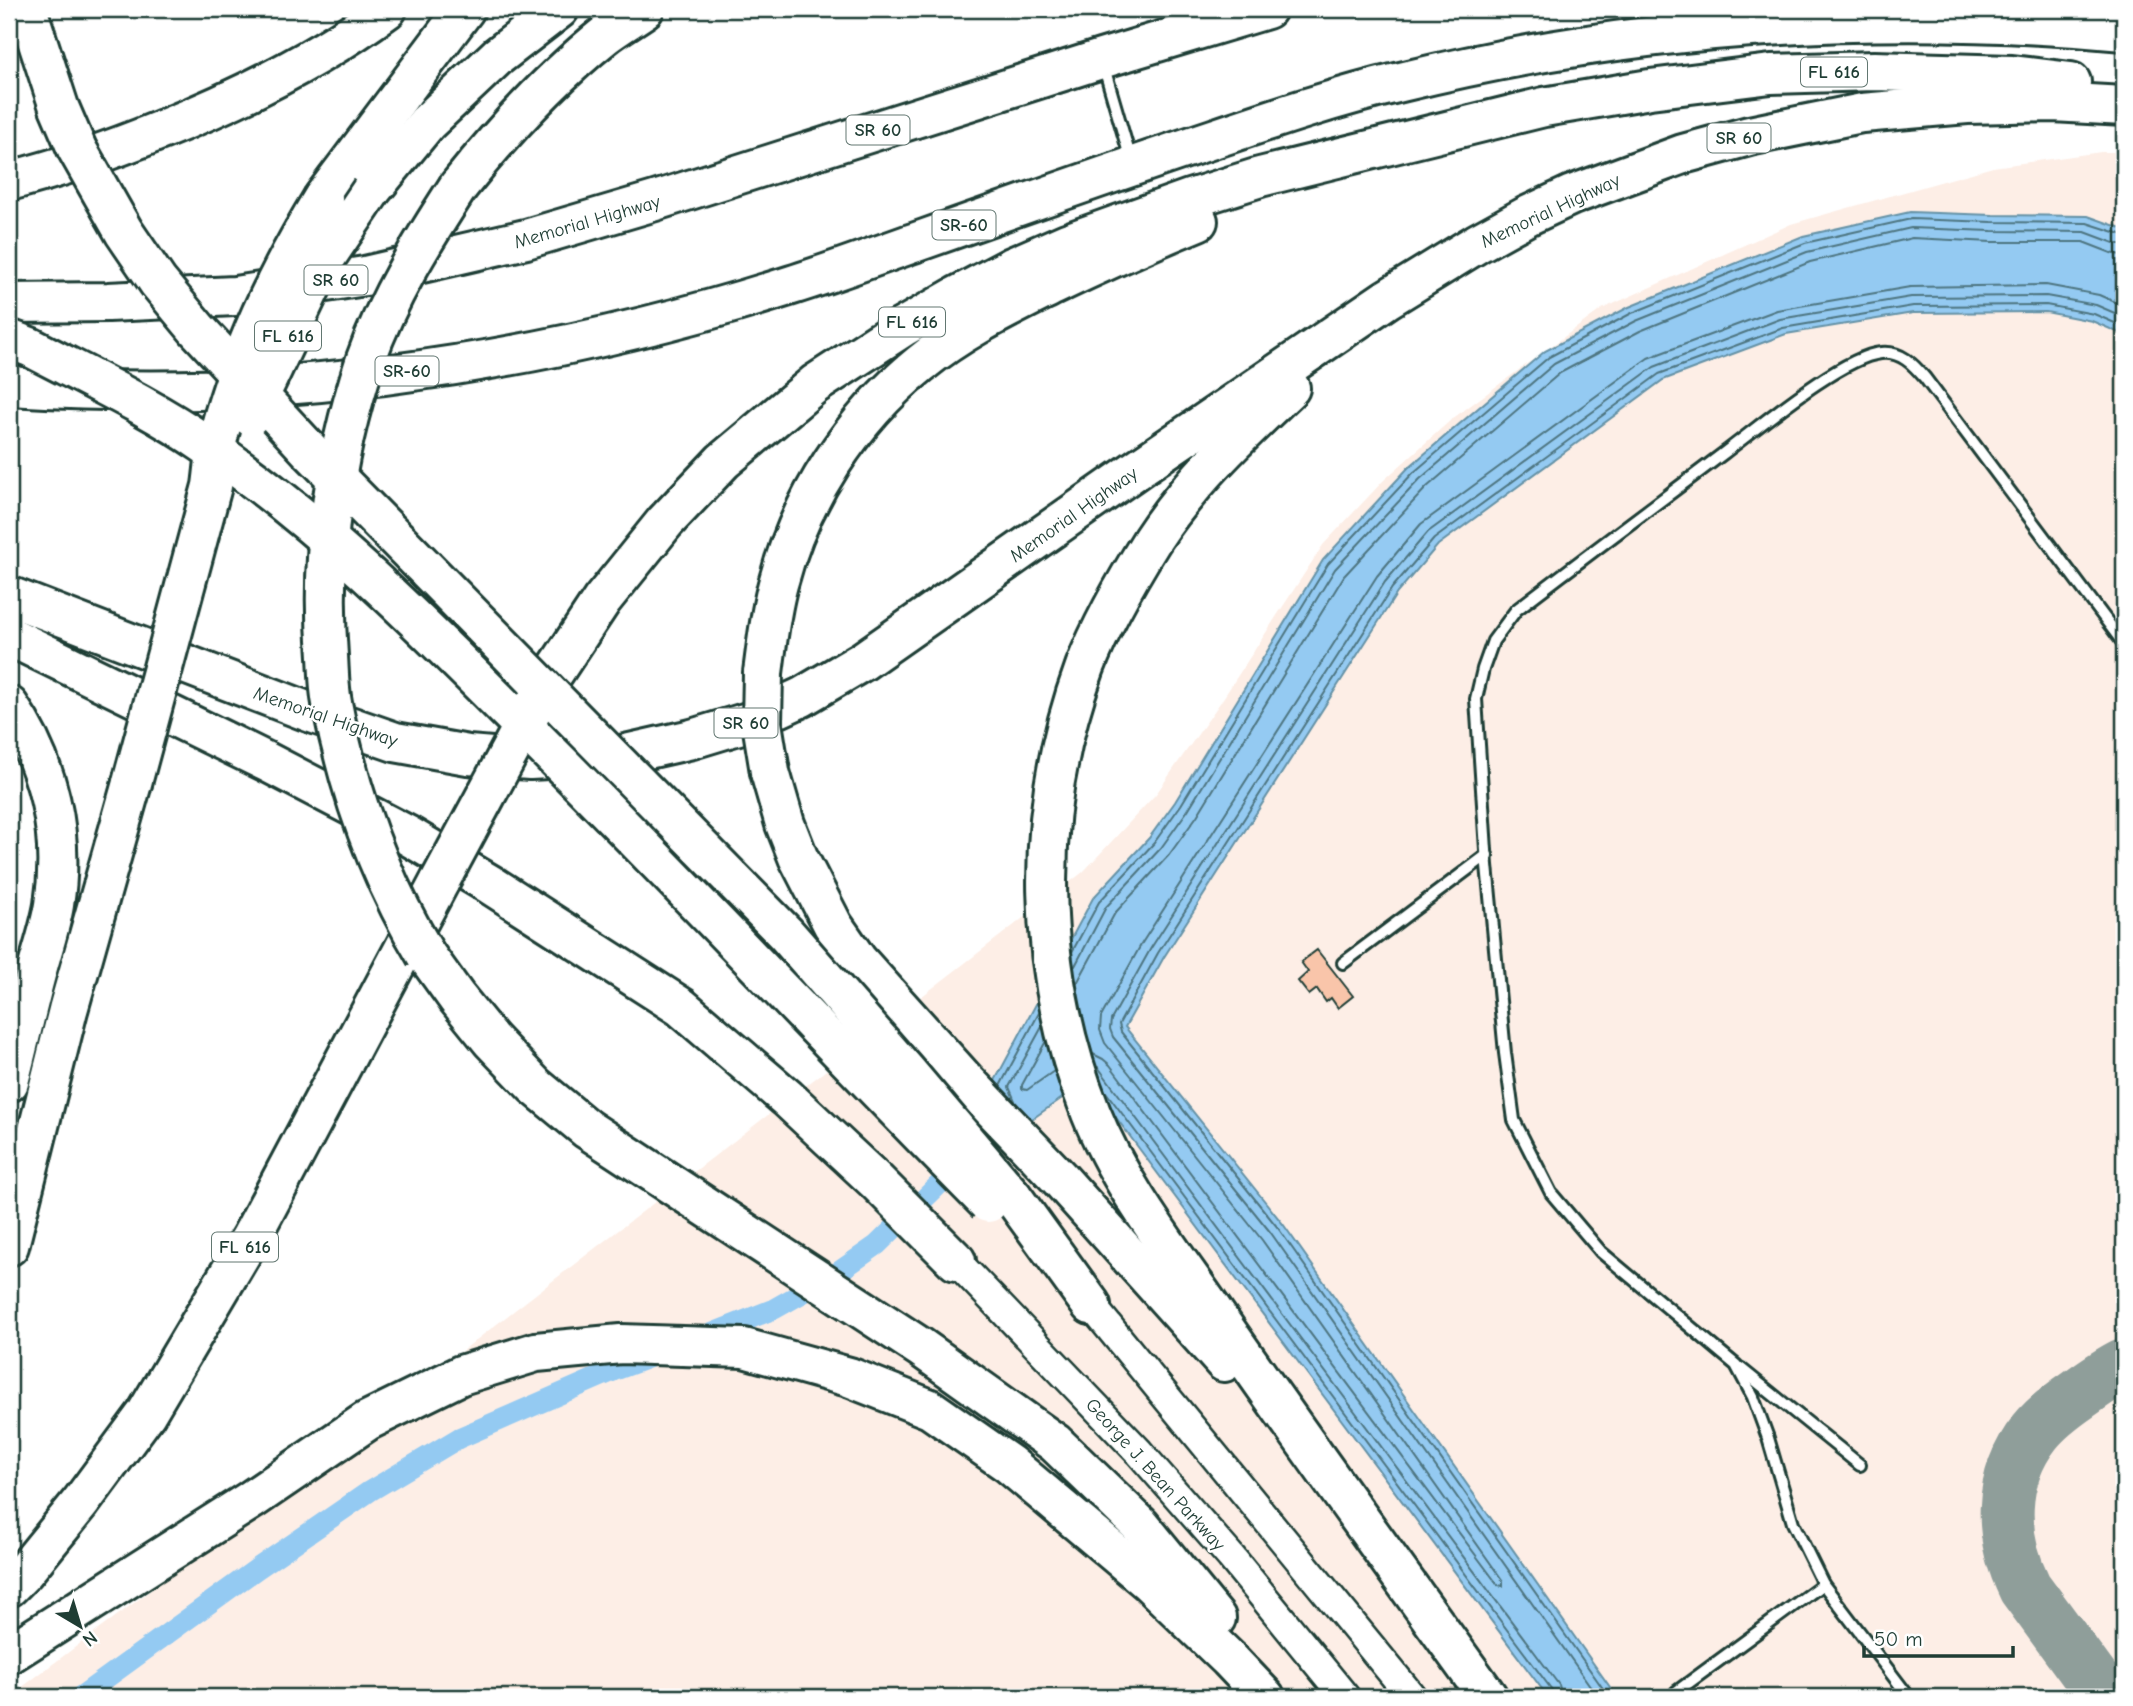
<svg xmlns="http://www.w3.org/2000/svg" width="2133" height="1706" font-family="'Comic Neue',sans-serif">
<rect width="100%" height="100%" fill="#fff"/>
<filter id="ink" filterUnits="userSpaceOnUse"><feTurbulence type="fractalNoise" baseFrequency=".0143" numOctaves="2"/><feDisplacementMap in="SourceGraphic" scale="14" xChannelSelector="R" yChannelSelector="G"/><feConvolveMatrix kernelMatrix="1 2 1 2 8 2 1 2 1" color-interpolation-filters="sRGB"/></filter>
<g filter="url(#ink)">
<polygon fill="#fdeee6" points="2101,152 2124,152 2124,1697 9,1697 183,1566 1083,872 1156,794 1222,700 1323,545 1384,480 1452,419 1602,309 1791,224 1993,167"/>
<polygon fill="#94caf2" stroke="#6592a6" stroke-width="2" points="1910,212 1993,215 2088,216 2124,229 2124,335 2092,321 2046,312 1913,313 1786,334 1663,380 1438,545 1397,593 1164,957 1125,1027 1283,1224 1617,1697 1548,1697 1088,1080 1012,1133 991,1088 1093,898 1149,838 1175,802 1323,560 1408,468 1545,351 1629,307 1803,236"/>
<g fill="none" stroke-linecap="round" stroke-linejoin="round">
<g stroke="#4e7580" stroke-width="2">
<polyline points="1072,952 1099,902 1154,843 1181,805 1328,564 1413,473 1549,357 1632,313 1805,243 1911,219 1992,222 2087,223 2124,235"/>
<polyline points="1075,966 1106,907 1161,848 1188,810 1335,569 1420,479 1554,364 1636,321 1807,252 1911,228 1992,231 2085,232 2117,244 2124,244"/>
<polyline points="1077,983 1115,913 1169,855 1197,816 1344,576 1427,487 1560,373 1640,331 1810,262 1912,238 1992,242 2083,242 2114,254 2124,255"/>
<polyline points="1046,1041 1022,1085 1022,1089 1027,1090 1054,1071"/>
<polyline points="1093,1054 1103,1059 1110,1065 1498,1585 1503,1586 1503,1581 1262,1240 1105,1043 1100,1030 1101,1017 1142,943 1377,576 1421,524 1648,358 1777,310 1910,287 2046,285 2099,295 2124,306"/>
<polyline points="1098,1067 1559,1685 1562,1697"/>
<polyline points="1000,1086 1039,1013"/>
<polyline points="1106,1092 1552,1690 1553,1697"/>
<polyline points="1015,1101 1009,1087 1043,1025"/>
<polyline points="1598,1697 1271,1233 1113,1037 1110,1029 1111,1020 1151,948 1385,582 1428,532 1654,367 1780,319 1911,297 2046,296 2096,305 2124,317"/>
<polyline points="1609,1697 1278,1228 1121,1032 1119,1024 1158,953 1392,588 1434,539 1659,374 1783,328 1913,306 2046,305 2094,314 2124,327"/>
</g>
<g stroke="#94caf2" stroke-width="21">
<polyline points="703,1337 774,1309 834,1275 877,1245 1010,1115"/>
<polyline points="80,1697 258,1568 370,1491 459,1438 613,1371 659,1354"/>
</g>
<path stroke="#8f9e9a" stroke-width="54" d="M2105 1697 2025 1588C2000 1537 1998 1479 2035 1432 2047 1417 2063 1405 2079 1394 2094 1383 2108 1373 2124 1365"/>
</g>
<polygon fill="#f9c5aa" stroke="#1f3d34" stroke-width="2" points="1317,950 1353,996 1338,1008 1331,998 1326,1002 1317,989 1309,995 1298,981 1308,972 1301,962"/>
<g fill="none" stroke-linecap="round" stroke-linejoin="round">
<g stroke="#1f3d34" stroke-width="16">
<g id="service">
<polyline points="1103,64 1131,160"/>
<polyline points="1343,963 1487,855"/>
<polyline points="1740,1368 1860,1465"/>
<polyline points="1676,1692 1823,1584"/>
<path d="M1909 1697 1823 1584 1793 1523 1768 1438 1753 1397 1736 1365 1601 1252 1551 1193 1514 1120 1505 1053 1487 865 1476 699 1483 669 1493 641 1516 610C1585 557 1655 505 1724 453 1759 427 1841 357 1881 353 1901 351 1913 364 1925 378L2124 644"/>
</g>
</g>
<g stroke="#1f3d34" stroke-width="33">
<g id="tertiary">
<polyline points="956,1261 1139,1452 1231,1557 1345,1697"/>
<polyline points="1091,1305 1412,1697"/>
</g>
</g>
<g stroke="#1f3d34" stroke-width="44">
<g id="motorway">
<path d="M9 181C61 168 112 150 161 130 241 98 318 60 387 9"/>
<path d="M458 187C502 132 549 80 604 36 617 26 631 18 644 9"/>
<polyline points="371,191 427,123 498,56 559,9"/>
<polyline points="323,198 465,9"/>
<polyline points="9,303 108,302 235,296 365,276 526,239 655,201 1101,59 1267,9"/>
<path d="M9 386C92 391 176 393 259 387 440 375 619 340 792 285 837 271 881 254 925 239 1021 205 1117 171 1213 139 1275 118 1337 97 1401 82 1640 23 1879 9 2124 31"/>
<path d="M1290 388C1240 435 1190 482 1152 540 1127 580 1102 623 1085 667 1032 810 1035 972 1091 1113 1121 1188 1174 1254 1219 1320 1307 1447 1398 1572 1488 1697"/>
<polyline points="9,596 309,712 395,742 468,755 530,760 621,755 692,739 748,722 802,697 863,661 1140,467 1387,299 1478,243 1527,216 1572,195 1683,154 1749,136 1862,113 1967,104 2053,102 2124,106"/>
<polyline points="9,636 267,762 407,835 491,885 681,1007 787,1098 876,1181 956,1261"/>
<path d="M763 673C767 643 770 613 778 584 800 499 852 419 920 364 960 331 1006 309 1052 286 1100 263 1149 241 1198 221"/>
<polyline points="547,683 602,600 665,522 723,461 815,384 903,327 957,296 1012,267 1067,243 1190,199 1260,177 1544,107 1650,89 1771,74 1874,71 2012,75 2071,82"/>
<path d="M9 706C49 764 65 835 54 905 50 929 41 954 35 978 26 1012 18 1047 9 1082"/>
<polyline points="770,772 785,824 798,857 833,925 858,961 965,1080 1060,1179 1224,1362"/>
<polyline points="426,955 457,998 491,1040 535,1086 587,1129 920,1347 1055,1443 1140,1525 1216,1618"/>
<polyline points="1012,1196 1091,1305"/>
<polyline points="9,1246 68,1010 132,783"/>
<polyline points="9,1587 24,1572 81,1502 146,1414 251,1237 440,881"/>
<polyline points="9,1654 251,1500 367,1421 461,1375 536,1352 621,1344 744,1348 849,1377 930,1409 1009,1464 1149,1582 1229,1659 1265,1697"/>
</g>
</g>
<use href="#service" stroke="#fff" stroke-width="10"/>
<use href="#tertiary" stroke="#fff" stroke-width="28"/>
<use href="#motorway" stroke="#fff" stroke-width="38"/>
<g stroke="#1f3d34" stroke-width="44" stroke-linecap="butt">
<g id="motorway-bridge">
<polyline points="27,9 59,107 77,149 124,232 158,282 197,329 310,451 786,934 906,1071 1012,1196"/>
<path d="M9 339 30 347C89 378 151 407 206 445 323 524 422 625 521 724 680 881 831 1045 988 1203"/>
<polyline points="250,416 323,262 371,191"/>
<polyline points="763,673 762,723 770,772"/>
<path d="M132 783 212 486C214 472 215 457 217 443 221 422 228 402 235 381 256 316 287 257 323 198"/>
<polyline points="440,881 535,704"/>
<path d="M426 955C379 877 349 792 332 703 329 688 329 672 328 656 320 555 334 455 366 359 388 297 423 241 458 187"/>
</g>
</g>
<use href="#motorway-bridge" stroke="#fff" stroke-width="38"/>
</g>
</g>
<g text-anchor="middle" stroke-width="5" stroke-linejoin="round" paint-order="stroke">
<g fill="#fff" stroke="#627771" stroke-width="2">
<rect x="1801" y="57.5" width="66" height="29" rx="5"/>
<rect x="846.5" y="115.5" width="63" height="29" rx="5"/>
<rect x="1707.5" y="123.5" width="63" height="29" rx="5"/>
<rect x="932.5" y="210.5" width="63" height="29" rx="5"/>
<rect x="304.5" y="265.5" width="63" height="29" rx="5"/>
<rect x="879" y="307.5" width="66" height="29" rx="5"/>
<rect x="255" y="321.5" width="66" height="29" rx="5"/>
<rect x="375.5" y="356.5" width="63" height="29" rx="5"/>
<rect x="714.5" y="708.5" width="63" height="29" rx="5"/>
<rect x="212" y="1232.5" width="66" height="29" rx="5"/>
</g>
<g font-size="18" font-weight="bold" fill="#1f3d34">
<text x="1834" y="78">FL 616</text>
<text x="878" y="136">SR 60</text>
<text x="1739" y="144">SR 60</text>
<text x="964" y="231">SR-60</text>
<text x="336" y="286">SR 60</text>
<text x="912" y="328">FL 616</text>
<text x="288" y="342">FL 616</text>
<text x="407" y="377">SR-60</text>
<text x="746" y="729">SR 60</text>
<text x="245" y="1253">FL 616</text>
</g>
<g font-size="19" fill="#1f3d34" stroke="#fff">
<text transform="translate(1550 210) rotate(-25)" y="7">Memorial Highway</text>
<text transform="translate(587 221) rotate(-16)" y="7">Memorial Highway</text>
<text transform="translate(1073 514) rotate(-35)" y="7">Memorial Highway</text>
<text transform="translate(326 716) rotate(19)" y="7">Memorial Highway</text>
<text transform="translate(1156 1474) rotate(48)" y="7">George J. Bean Parkway</text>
</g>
</g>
<rect width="2133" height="1706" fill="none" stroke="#fff" stroke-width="35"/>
<rect x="18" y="18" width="2098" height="1671" fill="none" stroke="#1f3d34" stroke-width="2.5" filter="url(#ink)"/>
<g transform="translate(80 1626) rotate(142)" stroke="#ffffff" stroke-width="5" paint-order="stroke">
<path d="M0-5L12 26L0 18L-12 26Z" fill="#1f3d34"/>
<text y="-10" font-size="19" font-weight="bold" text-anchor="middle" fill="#1f3d34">N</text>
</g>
<path d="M1864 1646v10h149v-10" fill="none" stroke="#1f3d34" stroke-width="3.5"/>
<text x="1874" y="1646" font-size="21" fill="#1f3d34" stroke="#ffffff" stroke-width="5" paint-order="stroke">50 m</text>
</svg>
